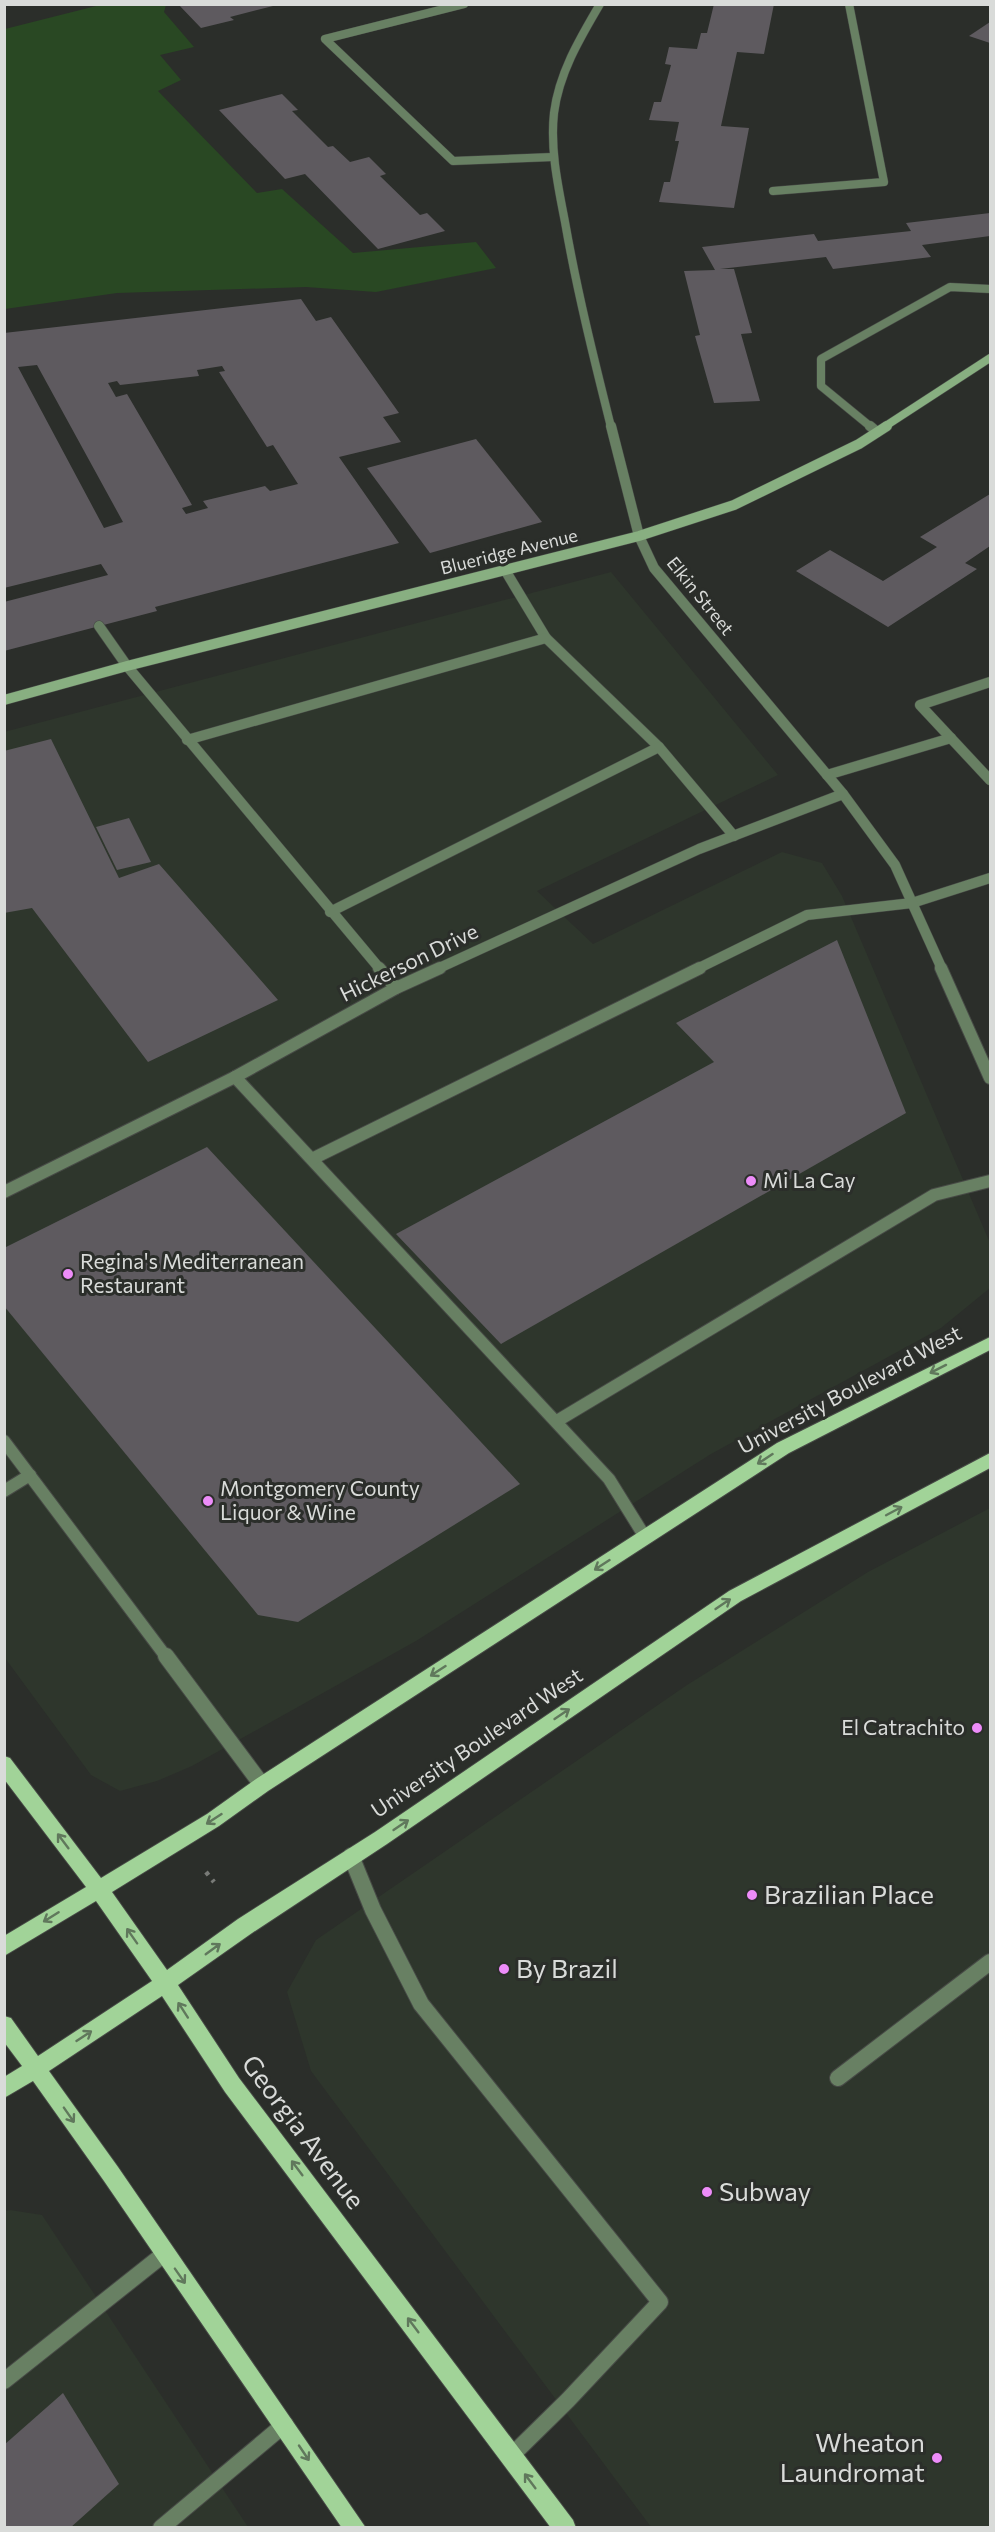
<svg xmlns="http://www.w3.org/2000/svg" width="995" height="2532" font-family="Commissioner,sans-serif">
<rect width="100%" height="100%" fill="#2b2e2a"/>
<g fill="#2e362c">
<polygon points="611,572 778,775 537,891 593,944 782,852 822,863 842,896 990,1243 990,1288 941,1328 711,1454 416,1641 192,1766 157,1781 120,1791 91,1775 5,1658 4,732"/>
<polygon points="990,1508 990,2527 651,2527 311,2071 287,1992 316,1940 687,1685 868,1572"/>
<polygon points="10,2210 42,2215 248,2527 5,2528 4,2211"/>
</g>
<polygon fill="#294823" points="104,4 166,5 164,12 194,47 160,55 181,80 158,91 257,193 282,189 353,253 476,242 496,268 376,292 306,287 117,293 5,309 5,29"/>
<g fill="#5e5a5f" fill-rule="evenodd">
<polygon points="178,4 277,4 277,5 230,17 234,20 201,28"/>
<polygon points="714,4 774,4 764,54 737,52 721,126 749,128 734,208 659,202 664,182 670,182 679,141 675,141 679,122 649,120 654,102 661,102 671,65 665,64 669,47 697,49 701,33 707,33"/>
<polygon points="990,22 990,43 969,36"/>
<polygon points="282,94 298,110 292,111 328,147 333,146 350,162 369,157 386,174 380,176 420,215 427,213 445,231 378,249 305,174 285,179 219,110"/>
<polygon points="990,213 990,236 922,245 931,257 833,269 826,257 720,269 734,269 752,333 741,334 760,401 714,403 695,336 700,335 684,271 715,270 702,247 814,234 818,241 911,231 906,223"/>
<path d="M301 299 316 321 331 317 399 413 383 417 401 442 339 457 399 543 155 607 157 611 4 651V602L108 575 101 564 4 588V333ZM37 365 123 522 104 528 18 367ZM222 366 225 371 219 372 267 447 273 445 298 484 270 491 265 486 203 501 208 508 186 514 182 508 192 505 127 394 116 397 108 383 117 381 120 385 199 376 197 370Z"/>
<polygon points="476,439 542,522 430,553 367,468"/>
<polygon points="990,494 990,546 965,563 977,569 888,627 796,571 830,550 883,581 937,547 920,537"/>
<polygon points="51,739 119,878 159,864 278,1000 148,1062 32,908 4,913 4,751"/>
<polygon points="129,818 151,862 117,870 96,827"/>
<polygon points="837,940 906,1113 501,1344 396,1234 714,1062 676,1023"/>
<polygon points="207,1147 520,1484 298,1622 258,1615 4,1306 4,1248"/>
<polygon points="63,2393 119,2484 70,2528 4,2528 4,2445"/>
</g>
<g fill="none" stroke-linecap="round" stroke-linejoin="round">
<g stroke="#474a46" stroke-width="9">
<g id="lane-far3">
<polyline points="464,4 325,39 453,161 553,157"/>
<polyline points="773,191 884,182 849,4"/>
<polyline points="871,427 821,386 821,359 950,287 990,289"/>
</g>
</g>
<g stroke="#474a46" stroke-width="11">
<g id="lane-far2">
<polyline points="870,426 877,432"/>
<polyline points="505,570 546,638"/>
<polyline points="99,626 127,666 380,969"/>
<polyline points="990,682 920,705 990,780"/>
<polyline points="187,740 546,638 659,747 330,912"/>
<polyline points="659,747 734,836"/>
<polyline points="827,775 951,738"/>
<polyline points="697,969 807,915 912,903 990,878"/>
</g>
</g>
<g stroke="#474a46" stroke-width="14">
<g id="lane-far1">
<polyline points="379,968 396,988"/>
<polyline points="235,1077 609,1479 645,1537"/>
<polyline points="312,1159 700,968"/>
<polyline points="557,1421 934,1195 990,1181"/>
<polyline points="4,1441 167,1658"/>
<polyline points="4,1491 30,1475"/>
</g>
</g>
<g stroke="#474a46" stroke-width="18">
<g id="lane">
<polyline points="166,1656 262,1785"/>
<polyline points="351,1856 373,1910 421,2004 660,2302 568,2400 511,2456"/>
<polyline points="838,2078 990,1962"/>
<polyline points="4,2381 164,2254"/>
<polyline points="161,2528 285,2424"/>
</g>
</g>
<g stroke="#474a46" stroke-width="9">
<path id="street-far2" d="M600 4C580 38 559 73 554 113 550 149 558 186 565 222 577 291 594 359 611 427"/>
</g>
<g stroke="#474a46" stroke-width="11">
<g id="street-far1">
<polyline points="611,426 639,536 654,568 843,794 895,865 942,969"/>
<polyline points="437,969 699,849 843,794"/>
</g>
</g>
<g stroke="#474a46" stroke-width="14">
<g id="street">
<polyline points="941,968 990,1078"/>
<polyline points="4,1192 235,1077 396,988 440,968"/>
</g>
</g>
<g stroke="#474a46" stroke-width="9">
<polyline id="secondary-far1" points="884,427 990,358"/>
</g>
<g stroke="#474a46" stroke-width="11">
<polyline id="secondary" points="4,700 127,666 639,536 734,505 859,444 887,426"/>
</g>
<g stroke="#474a46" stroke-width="2">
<polygon id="primary" points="990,1337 990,1350 789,1453 268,1791 219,1826 112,1892 167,1970 238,1919 375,1832 729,1591 990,1453 990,1468 741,1601 387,1844 252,1933 178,1985 239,2078 573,2520 576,2528 551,2528 225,2092 162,1996 49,2071 118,2167 366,2528 342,2528 104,2181 33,2081 4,2098 4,2077 22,2066 4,2042 4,2016 11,2018 38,2056 152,1981 96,1901 4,1956 4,1936 86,1887 4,1779 4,1756 10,1758 101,1878 207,1814 256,1779 777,1443"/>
</g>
<polyline stroke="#787a77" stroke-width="4.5" stroke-dasharray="4 6" stroke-linecap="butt" points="206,1872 214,1882"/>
<use href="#lane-far3" stroke="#688063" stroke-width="8"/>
<use href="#lane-far2" stroke="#688063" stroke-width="10"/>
<use href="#lane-far1" stroke="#688063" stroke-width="12"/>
<use href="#lane" stroke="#688063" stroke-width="16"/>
<use href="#street-far2" stroke="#688063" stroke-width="8"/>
<use href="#street-far1" stroke="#688063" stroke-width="10"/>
<use href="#street" stroke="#688063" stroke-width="12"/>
<use href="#secondary-far1" stroke="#88af81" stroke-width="8"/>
<use href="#secondary" stroke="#88af81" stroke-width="10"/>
<use href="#primary" fill="#a1d398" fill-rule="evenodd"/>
</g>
<defs><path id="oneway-shaft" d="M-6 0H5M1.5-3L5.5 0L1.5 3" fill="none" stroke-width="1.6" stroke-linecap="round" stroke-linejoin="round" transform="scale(1.5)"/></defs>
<g stroke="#60785c">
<use href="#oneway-shaft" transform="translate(938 1369) rotate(153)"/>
<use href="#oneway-shaft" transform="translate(765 1459) rotate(147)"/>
<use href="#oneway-shaft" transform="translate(894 1511) rotate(-28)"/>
<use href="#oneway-shaft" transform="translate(602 1565) rotate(147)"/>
<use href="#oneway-shaft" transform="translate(723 1604) rotate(-34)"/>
<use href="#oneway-shaft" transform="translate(438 1671) rotate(147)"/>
<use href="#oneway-shaft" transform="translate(562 1714) rotate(-34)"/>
<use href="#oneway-shaft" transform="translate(214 1819) rotate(147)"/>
<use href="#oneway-shaft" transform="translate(401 1825) rotate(-34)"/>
<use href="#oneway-shaft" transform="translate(63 1841) rotate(-127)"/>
<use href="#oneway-shaft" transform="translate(51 1917) rotate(148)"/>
<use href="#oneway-shaft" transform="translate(132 1936) rotate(-125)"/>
<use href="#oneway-shaft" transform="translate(213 1949) rotate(-36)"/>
<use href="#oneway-shaft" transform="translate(183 2010) rotate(-123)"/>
<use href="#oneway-shaft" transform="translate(84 2036) rotate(-33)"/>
<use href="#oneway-shaft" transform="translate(69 2115) rotate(55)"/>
<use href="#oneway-shaft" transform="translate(297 2168) rotate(-127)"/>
<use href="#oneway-shaft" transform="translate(180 2276) rotate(55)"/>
<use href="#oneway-shaft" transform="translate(413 2325) rotate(-127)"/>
<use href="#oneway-shaft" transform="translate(304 2453) rotate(56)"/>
<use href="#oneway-shaft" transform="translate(530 2481) rotate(-127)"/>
</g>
<g fill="#ed8cf9" stroke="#2b2e2a" stroke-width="2">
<circle cx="751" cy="1181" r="6"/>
<circle cx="68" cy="1274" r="6"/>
<circle cx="208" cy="1501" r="6"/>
<circle cx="977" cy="1728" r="6"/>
<circle cx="752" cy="1895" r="6"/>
<circle cx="504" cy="1969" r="6"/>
<circle cx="707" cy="2192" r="6"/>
<circle cx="937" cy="2458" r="6"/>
</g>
<g text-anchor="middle" stroke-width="6" stroke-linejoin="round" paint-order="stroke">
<g font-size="18" fill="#d9dbd9" stroke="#2b2e2a">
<text transform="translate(509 552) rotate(-14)" y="6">Blueridge Avenue</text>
<text transform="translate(700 596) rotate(51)" y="6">Elkin Street</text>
</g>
<g font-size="21" fill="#d9dbd9" stroke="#2b2e2a">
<text transform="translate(409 963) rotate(-26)" y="7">Hickerson Drive</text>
<text transform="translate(850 1390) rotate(-28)" y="7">University Boulevard West</text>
<text transform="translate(477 1743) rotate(-34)" y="7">University Boulevard West</text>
</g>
<g font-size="21" fill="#d9dbd9" stroke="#2b2e2a" text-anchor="start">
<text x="763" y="1188">Mi La Cay</text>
<text x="80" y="1269">Regina's Mediterranean<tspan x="80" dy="24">Restaurant</tspan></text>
<text x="220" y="1496">Montgomery County<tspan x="220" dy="24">Liquor &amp; Wine</tspan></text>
<text x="965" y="1735" text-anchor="end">El Catrachito</text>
</g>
<g font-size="26" fill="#d9dbd9" stroke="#2b2e2a" text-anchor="start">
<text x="764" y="1904">Brazilian Place</text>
<text x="516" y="1978">By Brazil</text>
<text x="719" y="2201">Subway</text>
<text x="925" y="2452" text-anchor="end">Wheaton<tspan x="925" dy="30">Laundromat</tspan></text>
</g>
<g font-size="26" fill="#d9dbd9" stroke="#2b2e2a">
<text transform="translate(303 2132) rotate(53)" y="9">Georgia Avenue</text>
</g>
</g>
<rect width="995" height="2532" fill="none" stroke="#d9dbd9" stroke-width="12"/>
</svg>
